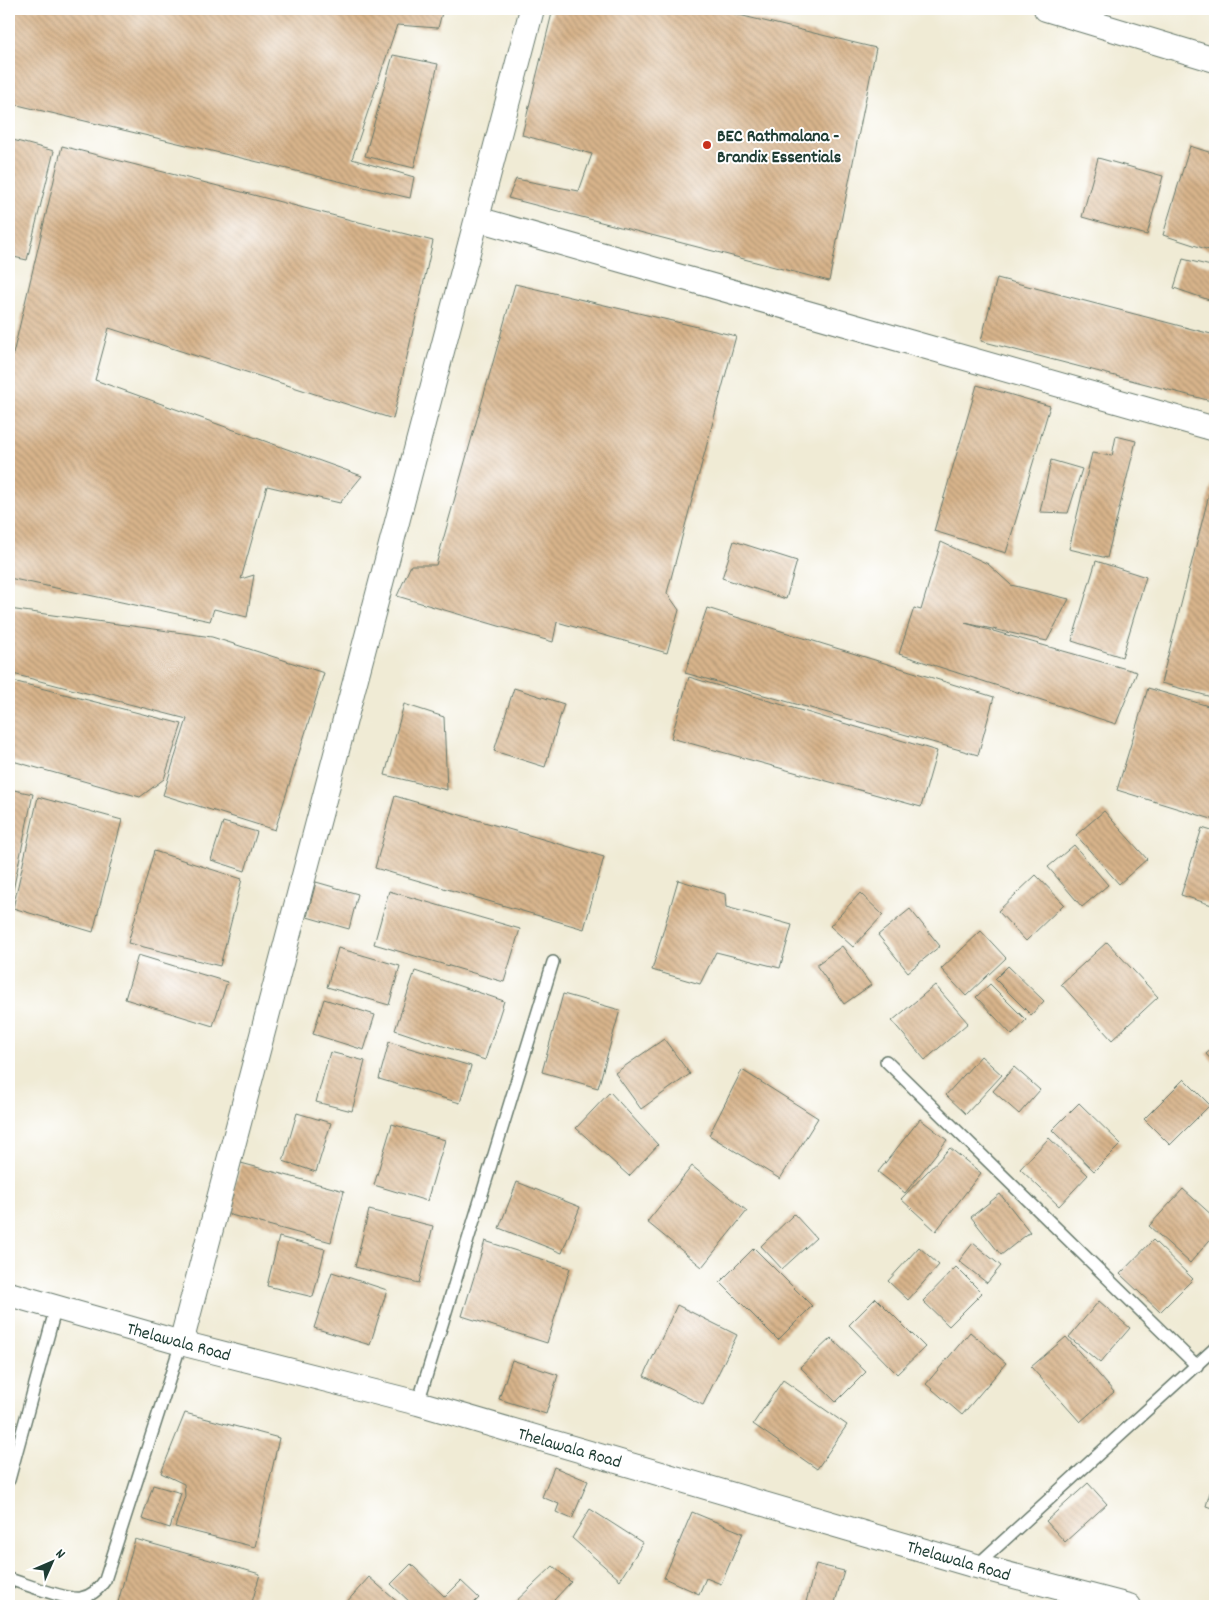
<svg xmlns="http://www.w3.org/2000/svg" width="1224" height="1615" font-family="Dekko,sans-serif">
<defs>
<pattern id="building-back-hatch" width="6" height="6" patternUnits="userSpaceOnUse" patternTransform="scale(1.25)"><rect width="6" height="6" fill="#d8b48b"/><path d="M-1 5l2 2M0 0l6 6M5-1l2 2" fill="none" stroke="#af9472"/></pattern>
</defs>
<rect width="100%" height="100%" fill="#fff"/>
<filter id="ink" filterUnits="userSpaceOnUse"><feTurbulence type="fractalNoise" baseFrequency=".02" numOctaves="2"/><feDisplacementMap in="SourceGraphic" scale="10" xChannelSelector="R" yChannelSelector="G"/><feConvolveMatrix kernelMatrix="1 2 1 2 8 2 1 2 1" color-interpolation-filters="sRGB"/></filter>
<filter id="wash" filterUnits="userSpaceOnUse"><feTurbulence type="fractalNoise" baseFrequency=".0096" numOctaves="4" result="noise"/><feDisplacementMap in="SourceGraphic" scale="20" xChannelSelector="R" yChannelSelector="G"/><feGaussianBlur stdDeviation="1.12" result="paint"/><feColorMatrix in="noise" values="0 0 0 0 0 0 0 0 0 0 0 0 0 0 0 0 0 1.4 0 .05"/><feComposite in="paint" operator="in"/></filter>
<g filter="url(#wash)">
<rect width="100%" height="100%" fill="#f0ebd5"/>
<g id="blocks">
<g fill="url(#building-back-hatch)">
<polygon points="9,9 443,9 438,28 397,25 352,159 414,177 410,198 9,103"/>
<polygon points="553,9 714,9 876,48 829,281 508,198 516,179 579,191 592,154 522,135"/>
<polygon points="393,55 438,64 414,168 365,156"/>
<polygon points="9,139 54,151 27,260 9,256"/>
<polygon points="62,146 433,241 393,419 109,328 95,380 362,476 340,503 267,486 241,579 254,575 247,617 214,609 210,621 9,578 9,371"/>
<polygon points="1190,146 1215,154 1215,252 1163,235"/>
<polygon points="1098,158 1163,176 1147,235 1082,217"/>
<polygon points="1183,259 1215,267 1215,302 1174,288"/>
<polygon points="997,278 1215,335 1215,402 981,341"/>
<polygon points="515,284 736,336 667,593 679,610 667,653 557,622 553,642 397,596 411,565 436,565"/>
<polygon points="977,385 1050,406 1006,553 934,531"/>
<polygon points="1116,436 1136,441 1107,558 1069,549 1092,453 1112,456"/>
<polygon points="1051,460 1082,469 1068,513 1040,512"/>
<polygon points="1215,471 1215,698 1161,683"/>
<polygon points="734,541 797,561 786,599 722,578"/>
<polygon points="941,542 988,564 1011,585 1069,599 1047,641 965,623 1137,672 1116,724 899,654 914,608 921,610"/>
<polygon points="1096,561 1146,577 1122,657 1072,641"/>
<polygon points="707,608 994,697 978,755 685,673"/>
<polygon points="9,609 212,637 324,673 275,830 163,795 187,719 9,673"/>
<polygon points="689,677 937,751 921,807 671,738"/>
<polygon points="9,680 182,724 164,779 140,797 9,760"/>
<polygon points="514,688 564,704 545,767 494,751"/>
<polygon points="1148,688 1215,708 1215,820 1117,790"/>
<polygon points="404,704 444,717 447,790 385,775"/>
<polygon points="9,789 33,794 10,905 9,905"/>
<polygon points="395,796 604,857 584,929 375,868"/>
<polygon points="38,797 122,820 93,932 13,908"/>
<polygon points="1104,811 1147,859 1119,884 1076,835"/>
<polygon points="223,822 257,832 245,871 211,860"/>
<polygon points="1202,828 1215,832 1215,906 1181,895"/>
<polygon points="1074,845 1108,885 1082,907 1048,867"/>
<polygon points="154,851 242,879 220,966 128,943"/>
<polygon points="1036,875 1064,904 1026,941 998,911"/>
<polygon points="678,880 725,894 726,907 792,925 780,968 716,952 700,984 652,970"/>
<polygon points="316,882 358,894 349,929 307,917"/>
<polygon points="389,891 520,929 504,982 374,944"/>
<polygon points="860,893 883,915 853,947 830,926"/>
<polygon points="910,909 940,946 908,972 878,935"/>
<polygon points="981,931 1006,958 966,996 941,969"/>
<polygon points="1107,942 1158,997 1112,1040 1061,984"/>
<polygon points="842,946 871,985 844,1004 816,965"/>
<polygon points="338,948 400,966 389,1005 327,987"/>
<polygon points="138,955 227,982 213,1026 125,999"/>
<polygon points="1008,966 1044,1001 1031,1015 995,979"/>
<polygon points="415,971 504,1001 485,1060 395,1030"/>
<polygon points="990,984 1026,1020 1012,1035 976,997"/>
<polygon points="935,985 968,1023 925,1060 892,1021"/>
<polygon points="563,994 620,1010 598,1088 542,1072"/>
<polygon points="324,999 375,1015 364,1050 313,1034"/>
<polygon points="664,1039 690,1074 641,1109 615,1073"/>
<polygon points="389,1042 471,1066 460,1103 379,1079"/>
<polygon points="1215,1046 1215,1064 1206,1054"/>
<polygon points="330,1052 365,1061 352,1111 316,1102"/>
<polygon points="981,1056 1002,1075 966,1114 946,1095"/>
<polygon points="1014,1067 1040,1090 1019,1114 993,1091"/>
<polygon points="742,1070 818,1118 780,1179 709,1135"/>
<polygon points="1184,1079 1210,1105 1170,1145 1144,1119"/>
<polygon points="610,1092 658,1145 629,1176 576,1128"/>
<polygon points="1079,1103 1121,1144 1094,1171 1052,1130"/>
<polygon points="297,1113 331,1123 316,1172 283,1161"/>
<polygon points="920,1119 947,1140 905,1193 878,1172"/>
<polygon points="392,1124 445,1140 427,1201 374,1185"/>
<polygon points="1049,1138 1088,1175 1059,1206 1020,1169"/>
<polygon points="950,1148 981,1173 936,1231 901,1199"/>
<polygon points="241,1163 344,1191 331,1242 227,1214"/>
<polygon points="692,1166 747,1211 702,1267 647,1222"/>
<polygon points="517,1182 580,1207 562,1253 499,1228"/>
<polygon points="1183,1189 1215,1218 1215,1234 1190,1263 1149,1226"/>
<polygon points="1000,1194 1030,1232 1001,1255 971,1217"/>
<polygon points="369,1210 433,1226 419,1283 355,1267"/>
<polygon points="794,1214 816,1238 782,1269 761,1246"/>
<polygon points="279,1237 325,1249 313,1297 267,1286"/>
<polygon points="1153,1240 1193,1279 1160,1312 1120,1274"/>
<polygon points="485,1241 570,1268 547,1343 462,1316"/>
<polygon points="973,1243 1001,1266 987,1283 959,1261"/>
<polygon points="919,1247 939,1265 908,1300 888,1281"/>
<polygon points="754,1248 812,1306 778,1340 720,1282"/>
<polygon points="956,1267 982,1293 949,1326 923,1301"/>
<polygon points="332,1272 387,1290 370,1345 314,1328"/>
<polygon points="876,1298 925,1347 897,1374 849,1325"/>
<polygon points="1099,1301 1130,1328 1100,1363 1069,1337"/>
<polygon points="677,1305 737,1335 703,1405 644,1376"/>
<polygon points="970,1332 1006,1363 962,1415 926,1384"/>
<polygon points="1066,1337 1114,1392 1080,1422 1031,1367"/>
<polygon points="831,1338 866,1372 836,1402 800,1367"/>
<polygon points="512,1360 558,1375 546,1414 499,1399"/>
<polygon points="783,1380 847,1425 817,1469 753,1424"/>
<polygon points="185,1413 279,1438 255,1547 175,1527 185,1496 184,1484 161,1473"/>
<polygon points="554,1467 588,1481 572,1519 556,1512 559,1504 542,1497"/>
<polygon points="1215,1475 1215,1509 1206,1506"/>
<polygon points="1088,1483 1107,1504 1065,1542 1046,1521"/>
<polygon points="153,1485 181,1493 170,1528 142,1519"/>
<polygon points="590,1509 643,1543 620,1580 572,1538"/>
<polygon points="692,1512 743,1533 721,1584 706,1578 699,1594 664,1578"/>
<polygon points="135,1539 260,1574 251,1606 117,1606"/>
<polygon points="411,1564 445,1597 461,1581 479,1598 471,1606 414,1606 391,1584"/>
<polygon points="816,1564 844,1571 834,1606 805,1606"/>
<polygon points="553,1566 571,1582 554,1600 560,1606 511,1606"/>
<polygon points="369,1577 402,1606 348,1606 345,1604"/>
</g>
</g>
</g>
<g filter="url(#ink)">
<use href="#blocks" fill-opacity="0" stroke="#687a6c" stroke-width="1"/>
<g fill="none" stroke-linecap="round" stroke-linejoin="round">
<g stroke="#687a6c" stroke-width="14">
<g id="service">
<polyline points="886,1061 1197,1366"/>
<polyline points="418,1403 553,962"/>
<polyline points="9,1480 56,1307"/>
<polyline points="976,1566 1215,1348"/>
<path d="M9 1579C23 1583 68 1601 81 1598 92 1596 99 1589 105 1580L181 1343"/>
</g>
</g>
<g stroke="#687a6c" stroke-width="26">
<g id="minor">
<polyline points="1046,9 1215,60"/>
<polyline points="477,219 1215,429"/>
<polyline points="9,1294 181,1343 418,1403 976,1566 1129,1606"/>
<polyline points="181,1343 532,9"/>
</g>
</g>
<use href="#service" stroke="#fff" stroke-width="11"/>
<use href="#minor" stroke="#fff" stroke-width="24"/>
</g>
</g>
<circle fill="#c8321e" stroke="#fff" stroke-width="2" cx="707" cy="145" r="5"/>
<g text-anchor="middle" stroke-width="4" stroke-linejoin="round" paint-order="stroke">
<g font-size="18" font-weight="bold" fill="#1f3d34" stroke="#fff" text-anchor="start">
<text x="717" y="141">BEC Rathmalana -<tspan x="717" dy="21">Brandix Essentials</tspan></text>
</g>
<g font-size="18" fill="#1f3d34" stroke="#fff">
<text transform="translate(179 1341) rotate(15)" y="6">Thelawala Road</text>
<text transform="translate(570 1447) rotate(16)" y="6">Thelawala Road</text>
<text transform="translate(959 1560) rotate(16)" y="6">Thelawala Road</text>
</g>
</g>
<rect width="1224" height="1615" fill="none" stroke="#fff" stroke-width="30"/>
<g transform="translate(52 1562) rotate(45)" stroke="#ffffff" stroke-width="4" paint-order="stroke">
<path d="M0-4L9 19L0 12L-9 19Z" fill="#1f3d34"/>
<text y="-8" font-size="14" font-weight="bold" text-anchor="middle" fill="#1f3d34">N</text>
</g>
</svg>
